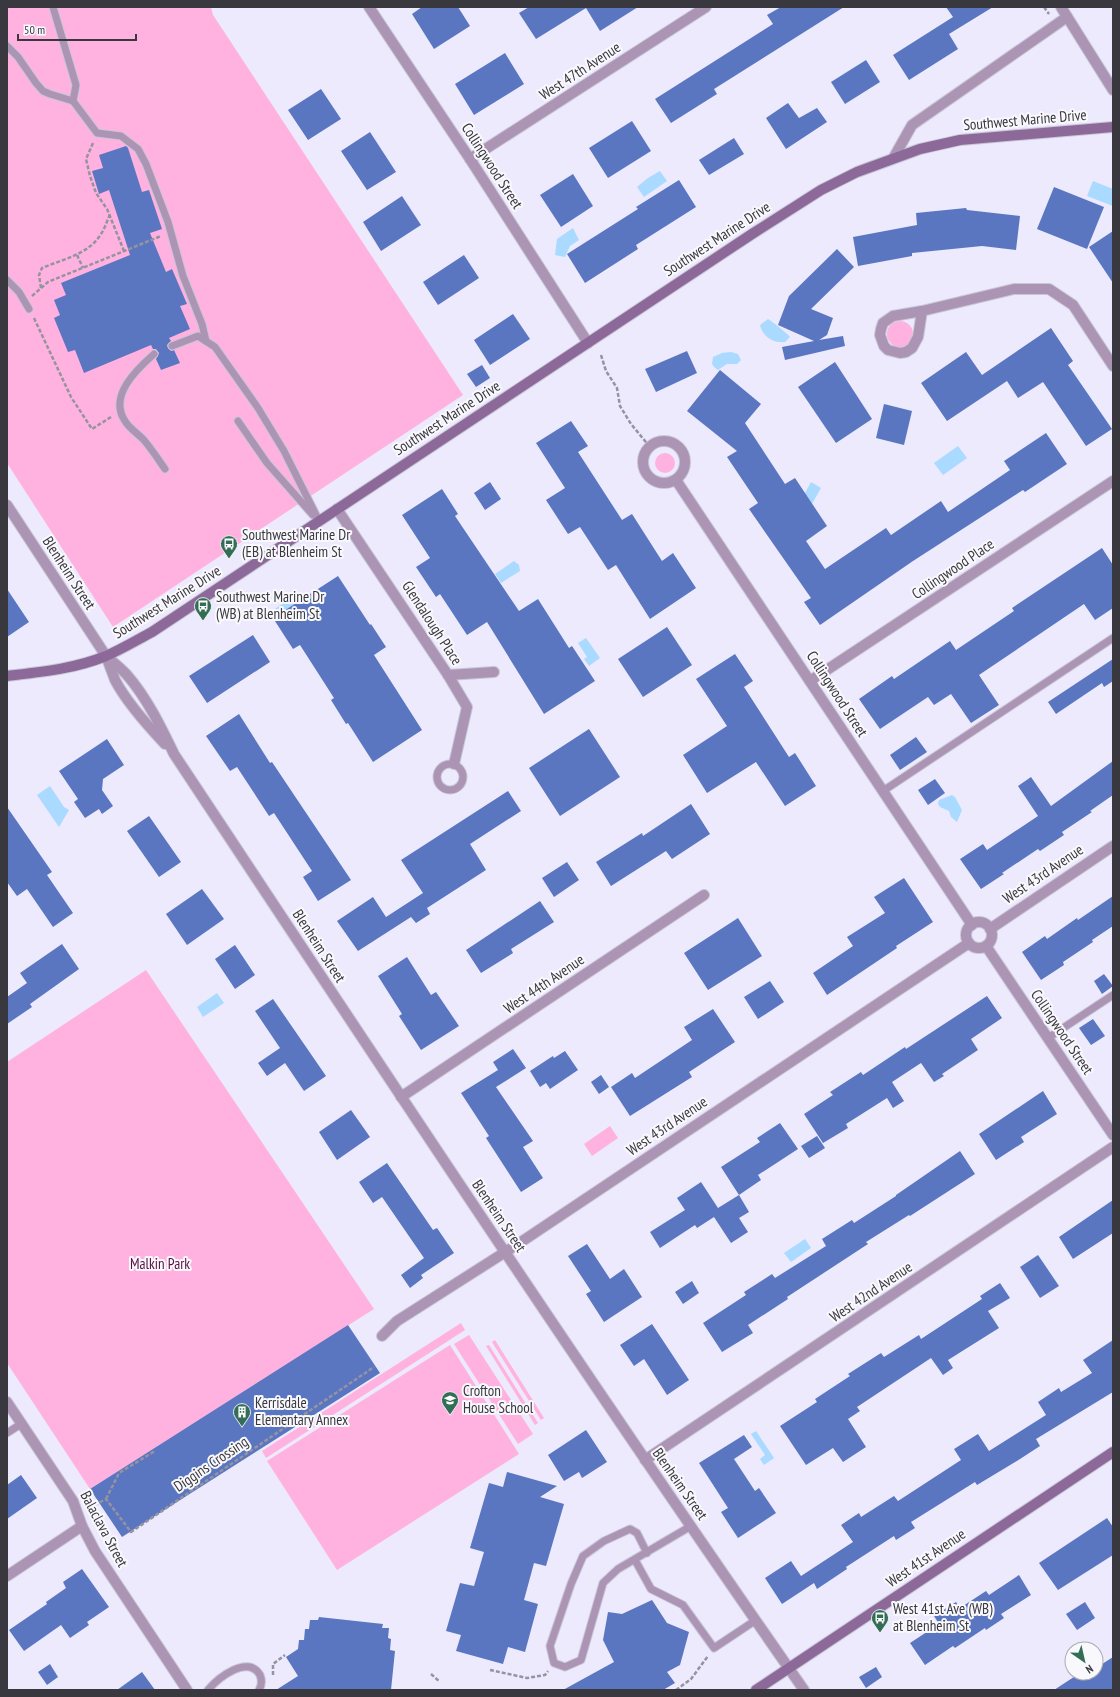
<svg xmlns="http://www.w3.org/2000/svg" width="1120" height="1697" font-family="'PT Sans Narrow',sans-serif">
<rect width="100%" height="100%" fill="#eceafc"/>
<g fill="#ffb2df">
<polygon points="7,7 211,7 213,15 463,395 113,627 7,463"/>
<circle cx="900" cy="334" r="13"/>
<circle cx="665" cy="463" r="10"/>
<polygon points="146,970 374,1309 90,1489 7,1363 7,1062"/>
<polygon points="610,1126 618,1138 592,1156 584,1144"/>
<polygon points="461,1323 465,1330 266,1458 262,1451"/>
<polygon points="469,1335 533,1434 518,1444 454,1344"/>
<polygon points="495,1340 544,1418 541,1420 492,1342"/>
<polygon points="450,1345 519,1454 337,1570 267,1461"/>
<polygon points="489,1345 538,1423 535,1425 486,1346"/>
</g>
<g fill="#aadaff">
<polygon points="660,171 667,181 644,197 637,187 648,178"/>
<polygon points="1093,181 1113,189 1113,206 1087,196"/>
<polygon points="573,228 579,240 570,246 565,257 555,255 557,239"/>
<path d="M768 319C770 320 788 334 790 337L785 342C773 343 763 337 760 325Z"/>
<polygon points="731,352 738,354 741,360 737,364 727,364 718,370 715,368 712,364 713,357 722,353"/>
<polygon points="958,446 967,458 943,475 934,463"/>
<polygon points="811,482 821,488 808,511 798,506"/>
<polygon points="514,561 519,565 520,571 501,583 495,574"/>
<polygon points="297,594 306,608 282,625 272,611"/>
<polygon points="586,638 600,658 589,666 584,659 587,657 578,643"/>
<polygon points="50,786 64,807 69,810 59,827 37,795"/>
<polygon points="952,795 955,797 962,810 957,822 951,817 949,811 940,807 938,804 939,800"/>
<polygon points="217,993 224,1003 203,1017 197,1007"/>
<polygon points="805,1239 811,1248 791,1262 784,1253"/>
<polygon points="756,1431 774,1458 764,1465 760,1459 765,1455 751,1434"/>
</g>
<g fill="#5a76c1">
<polygon points="422,7 458,7 470,26 434,49 412,14"/>
<polygon points="529,7 638,7 600,31 586,8 536,39 519,13"/>
<polygon points="781,7 844,7 714,89 717,94 671,123 655,99 773,24 767,15"/>
<polygon points="946,7 993,7 949,34 958,49 909,80 893,55 953,17"/>
<polygon points="505,53 524,84 474,115 455,84"/>
<polygon points="866,60 880,82 845,104 831,82"/>
<polygon points="321,89 341,119 308,140 288,110"/>
<polygon points="788,103 799,118 817,108 827,122 786,149 766,118"/>
<polygon points="632,121 651,151 608,178 589,148"/>
<polygon points="370,132 396,172 367,190 341,151"/>
<polygon points="734,138 744,154 709,175 699,160"/>
<polygon points="126,146 128,148 142,192 149,190 162,229 150,233 166,272 172,269 187,304 180,306 190,329 169,338 171,341 167,345 168,348 171,351 174,350 180,363 161,370 156,359 159,353 156,349 153,349 151,345 84,373 75,350 68,352 54,318 60,315 54,300 66,295 61,283 130,255 109,190 99,194 92,171 103,168 99,155"/>
<polygon points="573,174 593,206 561,227 540,195"/>
<polygon points="679,180 696,207 636,245 638,249 585,283 567,254 638,209 636,207"/>
<polygon points="1054,187 1104,207 1087,249 1037,229"/>
<polygon points="402,196 421,225 381,251 363,222"/>
<polygon points="966,208 967,210 1020,216 1016,250 982,246 912,253 912,256 858,266 853,237 917,225 916,213"/>
<polygon points="1113,231 1113,283 1089,247"/>
<polygon points="837,249 854,267 811,309 833,318 827,335 819,340 843,336 845,346 785,360 782,347 814,341 778,325 789,296"/>
<polygon points="464,255 479,278 438,305 423,282"/>
<polygon points="513,314 530,339 490,365 474,340"/>
<polygon points="1051,328 1073,361 1068,365 1112,429 1086,446 1043,382 1018,398 1007,381 947,421 921,383 966,352 982,375"/>
<polygon points="687,351 697,373 656,392 645,369"/>
<polygon points="835,362 872,419 836,443 798,387"/>
<polygon points="482,365 490,378 476,387 467,374"/>
<polygon points="720,370 761,404 745,423 785,484 795,478 827,526 806,541 825,569 886,528 891,535 941,501 948,512 1010,470 1004,461 1046,433 1067,464 1025,492 1023,490 913,561 820,625 804,602 811,598 749,509 758,503 727,457 737,451 687,411"/>
<polygon points="884,404 912,411 904,445 876,438"/>
<polygon points="571,421 588,446 578,452 622,520 632,514 662,561 673,553 696,588 650,619 616,565 608,570 580,527 568,534 546,500 565,488 536,443"/>
<polygon points="490,482 501,499 485,510 474,493"/>
<polygon points="442,489 458,514 455,516 519,611 538,599 569,648 572,646 595,681 544,714 487,622 467,635 440,594 436,597 416,567 430,558 402,515"/>
<polygon points="1102,548 1113,565 1113,608 1095,620 1084,604 979,675 999,705 971,723 951,694 934,705 928,697 880,729 859,699 892,676 894,679 950,641 956,650 1014,611 1012,608"/>
<polygon points="338,576 370,625 371,624 386,647 374,655 422,730 373,762 348,723 346,724 331,700 334,698 300,645 293,649 273,618"/>
<polygon points="7,589 29,622 7,637"/>
<polygon points="667,627 692,665 643,697 618,659"/>
<polygon points="253,635 270,662 207,703 189,676"/>
<polygon points="735,654 753,681 744,687 789,757 795,753 816,786 785,806 756,762 707,793 683,755 727,726 696,679"/>
<polygon points="1113,659 1113,681 1104,687 1102,683 1056,714 1048,702"/>
<polygon points="239,714 270,763 272,762 351,880 318,901 303,877 312,871 274,813 269,816 237,767 230,771 206,736"/>
<polygon points="589,729 620,777 560,816 529,768"/>
<polygon points="916,737 927,752 900,770 890,755"/>
<polygon points="107,739 124,765 103,779 102,790 113,806 102,814 99,809 85,818 74,802 78,799 59,771"/>
<polygon points="1113,761 1113,795 1090,811 1092,812 1062,832 1064,835 1040,851 1038,849 1002,873 1004,874 981,889 960,859 983,844 987,850 1038,816 1018,786 1031,777 1051,806"/>
<polygon points="935,779 945,793 928,805 918,790"/>
<polygon points="508,791 521,811 470,844 486,870 427,908 430,914 416,923 411,917 358,951 337,921 373,897 386,917 423,893 401,860"/>
<polygon points="691,804 710,834 672,859 666,851 611,886 596,862 642,833 643,836"/>
<polygon points="7,807 52,872 47,875 73,913 53,927 27,889 17,896 7,882"/>
<polygon points="149,816 181,862 159,877 127,831"/>
<polygon points="567,862 579,880 554,897 542,878"/>
<polygon points="904,878 933,922 896,946 897,948 827,995 813,973 853,946 847,937 885,913 874,897"/>
<polygon points="202,889 224,919 187,945 166,914"/>
<polygon points="1113,896 1113,926 1092,940 1093,942 1063,962 1064,965 1041,980 1022,952 1045,936 1047,939 1077,918 1078,920"/>
<polygon points="540,901 554,922 511,949 513,953 481,973 466,950"/>
<polygon points="738,918 762,956 708,990 684,953"/>
<polygon points="62,944 79,969 30,1004 32,1007 7,1024 7,997 27,983 20,973"/>
<polygon points="235,945 255,975 235,989 215,959"/>
<polygon points="407,957 431,995 436,992 459,1026 421,1050 399,1016 402,1014 378,976"/>
<polygon points="1104,974 1113,986 1102,994 1094,981"/>
<polygon points="770,981 784,1002 758,1019 744,997"/>
<polygon points="987,996 1002,1018 971,1039 978,1050 942,1074 944,1076 934,1082 921,1063 892,1082 904,1101 893,1108 887,1098 846,1124 848,1128 823,1143 804,1114 833,1095 830,1092 861,1072 863,1075 905,1047 906,1049"/>
<polygon points="273,999 326,1076 304,1091 285,1063 267,1076 258,1063 280,1048 255,1011"/>
<polygon points="713,1009 735,1042 689,1072 692,1077 630,1116 611,1087 632,1073 635,1078 692,1040 684,1027"/>
<polygon points="1093,1019 1105,1036 1091,1045 1079,1028"/>
<polygon points="513,1049 526,1068 496,1087 533,1141 523,1147 543,1178 521,1192 486,1138 489,1136 461,1093 498,1070 493,1062"/>
<polygon points="565,1051 578,1070 550,1089 546,1083 540,1087 530,1071 553,1056 554,1058"/>
<polygon points="601,1075 609,1087 599,1094 591,1082"/>
<polygon points="1043,1091 1057,1114 1021,1137 1024,1142 996,1160 979,1134"/>
<polygon points="351,1110 370,1137 337,1160 319,1132"/>
<polygon points="780,1123 798,1149 758,1175 761,1180 739,1195 721,1167 760,1142 757,1138"/>
<polygon points="817,1136 825,1148 809,1158 801,1146"/>
<polygon points="960,1151 975,1174 910,1216 909,1215 866,1242 868,1244 787,1297 788,1299 748,1325 753,1333 722,1352 703,1323 746,1295 744,1292 772,1274 775,1278 826,1246 822,1239 852,1220 854,1223 896,1196 896,1195"/>
<polygon points="387,1163 433,1230 437,1228 454,1253 421,1275 423,1278 410,1288 401,1275 424,1258 382,1197 373,1203 359,1182"/>
<polygon points="701,1182 718,1208 739,1195 749,1212 739,1218 748,1232 731,1243 714,1217 697,1228 695,1225 660,1248 650,1232 685,1210 677,1198"/>
<polygon points="1113,1200 1113,1233 1073,1259 1059,1237"/>
<polygon points="587,1244 610,1279 624,1269 642,1297 604,1322 586,1294 591,1291 568,1256"/>
<polygon points="1038,1255 1059,1286 1040,1298 1020,1267"/>
<polygon points="692,1281 699,1293 683,1304 675,1292"/>
<polygon points="1000,1283 1010,1298 988,1311 999,1328 948,1360 953,1368 943,1375 931,1358 857,1407 860,1411 848,1419 866,1447 843,1462 833,1448 806,1465 780,1426 817,1402 815,1399 850,1376 848,1374 881,1353 884,1357 919,1335 921,1339 982,1299 980,1296"/>
<polygon points="652,1324 689,1380 667,1395 644,1359 634,1366 620,1345"/>
<polygon points="348,1325 380,1373 122,1537 90,1489"/>
<polygon points="1113,1340 1113,1392 1036,1439 1040,1446 1020,1459 977,1485 975,1482 911,1522 915,1528 896,1540 894,1536 846,1567 847,1569 817,1589 814,1583 782,1604 765,1578 791,1561 801,1576 853,1542 841,1525 859,1513 861,1517 894,1496 898,1501 961,1460 954,1449 978,1434 989,1451 1046,1415 1038,1402 1059,1388 1061,1392 1092,1373 1083,1360"/>
<polygon points="586,1430 607,1462 582,1478 579,1472 564,1481 548,1455"/>
<polygon points="744,1435 752,1447 734,1459 755,1491 759,1488 776,1513 738,1538 721,1512 728,1508 699,1463"/>
<polygon points="507,1472 557,1486 540,1497 564,1504 546,1566 534,1563 524,1600 538,1604 525,1652 508,1647 503,1664 456,1651 461,1635 446,1631 460,1583 474,1586 484,1552 470,1548 489,1483 503,1487"/>
<polygon points="21,1475 37,1498 7,1519 7,1485"/>
<polygon points="1107,1518 1113,1527 1113,1555 1058,1590 1039,1563"/>
<polygon points="82,1569 109,1607 87,1622 89,1625 70,1638 61,1625 24,1651 9,1630 47,1604 46,1602 66,1588 63,1582"/>
<polygon points="1019,1575 1031,1595 1001,1614 1004,1618 986,1630 985,1628 955,1648 953,1646 925,1665 910,1643 939,1624 934,1616 956,1602 960,1608 986,1591 989,1595"/>
<polygon points="652,1600 667,1623 689,1632 680,1665 667,1672 675,1683 663,1690 563,1690 614,1662 603,1640 608,1612 622,1614"/>
<polygon points="1085,1602 1095,1618 1077,1630 1066,1614"/>
<polygon points="319,1617 383,1624 382,1628 389,1628 388,1638 391,1639 390,1650 395,1651 391,1690 276,1690 298,1676 286,1657 298,1649 299,1640 304,1640 305,1629 309,1629 310,1620 318,1620"/>
<polygon points="1113,1657 1113,1690 1054,1690 1080,1673 1096,1673 1096,1668"/>
<polygon points="50,1664 58,1677 47,1685 38,1672"/>
<polygon points="876,1667 882,1677 866,1688 859,1677"/>
<polygon points="142,1672 155,1690 117,1690"/>
</g>
<g fill="none" stroke-linecap="round" stroke-linejoin="round">
<g stroke="#c8c6d6" stroke-width="9">
<g id="service">
<polyline points="53,7 76,85 73,101"/>
<polyline points="7,46 18,57 36,83 43,91 50,94 73,101 97,133 121,136 138,149 146,164 168,222 183,276 202,324 206,341"/>
<polyline points="7,280 19,292 29,309"/>
<polyline points="172,346 198,336 215,347 258,408 284,451 319,521"/>
<path d="M154 354C137 369 108 396 125 421 129 428 137 433 143 439 151 448 158 459 165 469"/>
<polyline points="238,421 267,463 313,515"/>
<circle cx="450" cy="777" r="13"/>
<polyline points="883,791 1113,638"/>
<polyline points="1048,1038 1113,995"/>
<polyline points="7,1433 21,1424"/>
<polyline points="647,1553 637,1533 630,1529 604,1541 583,1556 571,1584 550,1646 554,1663 565,1667 581,1660 603,1583 618,1569 691,1526"/>
<polyline points="635,1560 651,1589 683,1605 714,1648 756,1620"/>
<path d="M208 1690C218 1678 248 1654 260 1675 262 1680 262 1685 259 1690"/>
</g>
</g>
<g stroke="#c8c6d6" stroke-width="12">
<g id="minor">
<polyline points="369,7 470,159 588,343"/>
<polyline points="1061,7 1113,90"/>
<polyline points="894,157 912,125 1067,17"/>
<polyline points="470,159 706,7"/>
<polyline points="922,311 918,337 912,348 906,352 900,353 888,350 884,346 880,335 881,329 883,323 893,316 922,311 1014,289 1049,289 1073,305 1113,366"/>
<circle cx="664" cy="462" r="21"/>
<polyline points="676,480 972,925"/>
<polyline points="337,509 448,675 467,707 454,764"/>
<polyline points="448,675 494,672"/>
<polyline points="810,681 1113,481"/>
<circle cx="979" cy="935" r="13"/>
<polyline points="990,929 1113,846"/>
<polyline points="986,946 1113,1135"/>
<polyline points="401,1097 704,895"/>
<polyline points="382,1336 397,1321 521,1242 969,943"/>
<polyline points="7,1402 73,1501 82,1526 95,1551 187,1690"/>
<polyline points="645,1460 1113,1147"/>
<polyline points="7,1576 82,1526"/>
</g>
</g>
<g stroke="#c8c6d6" stroke-width="12">
<g id="tertiary">
<path d="M7 505 106 656C109 664 112 672 115 680 127 703 147 725 165 744"/>
<path d="M106 656C113 662 121 668 127 675 147 698 161 727 174 754 382 1068 589 1382 804 1690"/>
</g>
</g>
<g stroke="#c8c6d6" stroke-width="12">
<g id="secondary">
<path d="M7 676C41 672 74 669 106 656 122 649 137 640 152 632L752 234 821 190 857 172 920 149 960 140 1113 127"/>
<polyline points="756,1690 1113,1452"/>
</g>
</g>
<g stroke="#9593a0" stroke-width="2.5" stroke-dasharray="4 2" stroke-linecap="butt">
<polyline points="1044,7 1049,14"/>
<polyline points="93,143 86,159 90,176 96,193 107,209 124,251"/>
<polyline points="77,255 83,268"/>
<path d="M41 288 39 275 42 268C63 259 88 255 101 234 105 228 107 221 110 214"/>
<polyline points="32,296 48,282 161,236"/>
<polyline points="34,318 71,397 92,429 111,417"/>
<polyline points="601,355 606,371 617,388 620,406 631,424 650,447"/>
<polyline points="106,1499 119,1473 155,1451"/>
<polyline points="89,1508 106,1499 131,1532 374,1367"/>
<polyline points="490,1670 527,1678 545,1675 548,1671"/>
<polyline points="431,1674 440,1682"/>
<polyline points="273,1675 273,1664 285,1655"/>
<polyline points="676,1690 691,1679 708,1656"/>
</g>
<use href="#service" stroke="#ac94b4" stroke-width="7"/>
<use href="#minor" stroke="#ac94b4" stroke-width="10"/>
<use href="#tertiary" stroke="#ac94b4" stroke-width="10"/>
<use href="#secondary" stroke="#8c6998" stroke-width="10"/>
</g>
<defs>
<g id="bus-pin" transform="scale(0.9)"><path d="M0 17L-7.5 6A9.5 9.5 0 1 1 7.5 6Z" fill="#346d56" stroke="#f9f9fd"/><path d="M-5-6H5V4H4V6H2V4H-2V6H-4V4H-5ZM-3.5-4V0h7V-4ZM-3.5 1.2v1.5H-2V1.2ZM2 1.2v1.5H3.5V1.2Z" fill="#fff"/></g>
<g id="school-pin" transform="scale(0.9)"><path d="M0 17L-7.5 6A9.5 9.5 0 1 1 7.5 6Z" fill="#346d56" stroke="#f9f9fd"/><path d="M0-5L7-2L0 1L-7-2ZM-4 1L0 2.5L4 1V4Q0 6-4 4Z" fill="#fff"/></g>
<g id="building-pin" transform="scale(0.9)"><path d="M0 17L-7.5 6A9.5 9.5 0 1 1 7.5 6Z" fill="#346d56" stroke="#f9f9fd"/><path d="M-4-6H4V6H1V3H-1V6H-4ZM-2.5-4.3h1.7v1.8h-1.7ZM.8-4.3h1.7v1.8H.8ZM-2.5-1h1.7V.8h-1.7ZM.8-1h1.7V.8H.8Z" fill="#fff"/></g>
</defs>
<g fill-rule="evenodd">
<use href="#bus-pin" x="229" y="544"/>
<use href="#bus-pin" x="203" y="606"/>
<use href="#school-pin" x="450" y="1400"/>
<use href="#building-pin" x="242" y="1412"/>
<use href="#bus-pin" x="880" y="1618"/>
</g>
<g text-anchor="middle" stroke-width="4" stroke-linejoin="round" paint-order="stroke">
<g font-size="15" fill="#39383f" stroke="#f9f9fd">
<text transform="translate(580 71) rotate(-33)" y="5">West 47th Avenue</text>
<text transform="translate(1025 120) rotate(-5)" y="5">Southwest Marine Drive</text>
<text transform="translate(492 166) rotate(57)" y="5">Collingwood Street</text>
<text transform="translate(717 239) rotate(-33)" y="5">Southwest Marine Drive</text>
<text transform="translate(447 418) rotate(-33)" y="5">Southwest Marine Drive</text>
<text transform="translate(953 569) rotate(-34)" y="5">Collingwood Place</text>
<text transform="translate(69 573) rotate(57)" y="5">Blenheim Street</text>
<text transform="translate(167 602) rotate(-32)" y="5">Southwest Marine Drive</text>
<text transform="translate(432 623) rotate(57)" y="5">Glendalough Place</text>
<text transform="translate(837 694) rotate(57)" y="5">Collingwood Street</text>
<text transform="translate(1043 874) rotate(-34)" y="5">West 43rd Avenue</text>
<text transform="translate(319 946) rotate(57)" y="5">Blenheim Street</text>
<text transform="translate(544 984) rotate(-34)" y="5">West 44th Avenue</text>
<text transform="translate(1062 1032) rotate(56)" y="5">Collingwood Street</text>
<text transform="translate(667 1126) rotate(-34)" y="5">West 43rd Avenue</text>
<text transform="translate(499 1216) rotate(56)" y="5">Blenheim Street</text>
<text transform="translate(871 1292) rotate(-34)" y="5">West 42nd Avenue</text>
<text transform="translate(211 1464) rotate(-34)" y="5">Diggins Crossing</text>
<text transform="translate(680 1484) rotate(55)" y="5">Blenheim Street</text>
<text transform="translate(104 1529) rotate(62)" y="5">Balaclava Street</text>
<text transform="translate(926 1558) rotate(-34)" y="5">West 41st Avenue</text>
</g>
<g font-size="15" fill="#39383f" stroke="#f9f9fd" text-anchor="start">
<text x="242" y="540">Southwest Marine Dr<tspan x="242" dy="17">(EB) at Blenheim St</tspan></text>
<text x="216" y="602">Southwest Marine Dr<tspan x="216" dy="17">(WB) at Blenheim St</tspan></text>
<text x="463" y="1396">Crofton<tspan x="463" dy="17">House School</tspan></text>
<text x="255" y="1408">Kerrisdale<tspan x="255" dy="17">Elementary Annex</tspan></text>
<text x="893" y="1614">West 41st Ave (WB)<tspan x="893" dy="17">at Blenheim St</tspan></text>
</g>
<g font-size="15" fill="#5a1043" stroke="#f9f9fd">
<text x="160" y="1269">Malkin Park</text>
</g>
</g>
<rect width="1120" height="1697" fill="none" stroke="#39383f" stroke-width="16"/>
<g transform="translate(1084 1661) rotate(146)"><circle r="19" fill="#f9f9fd" stroke="#acacb1"/>
<path d="M0-3L7 15L0 10L-7 15Z" fill="#346d56"/>
<text y="-6" font-size="11" font-weight="bold" text-anchor="middle" fill="#39383f">N</text>
</g>
<path d="M18 34v6h118v-6" fill="none" stroke="#39383f" stroke-width="2"/>
<text x="24" y="34" font-size="12" fill="#39383f" stroke="#f9f9fd" stroke-width="3" paint-order="stroke">50 m</text>
</svg>
